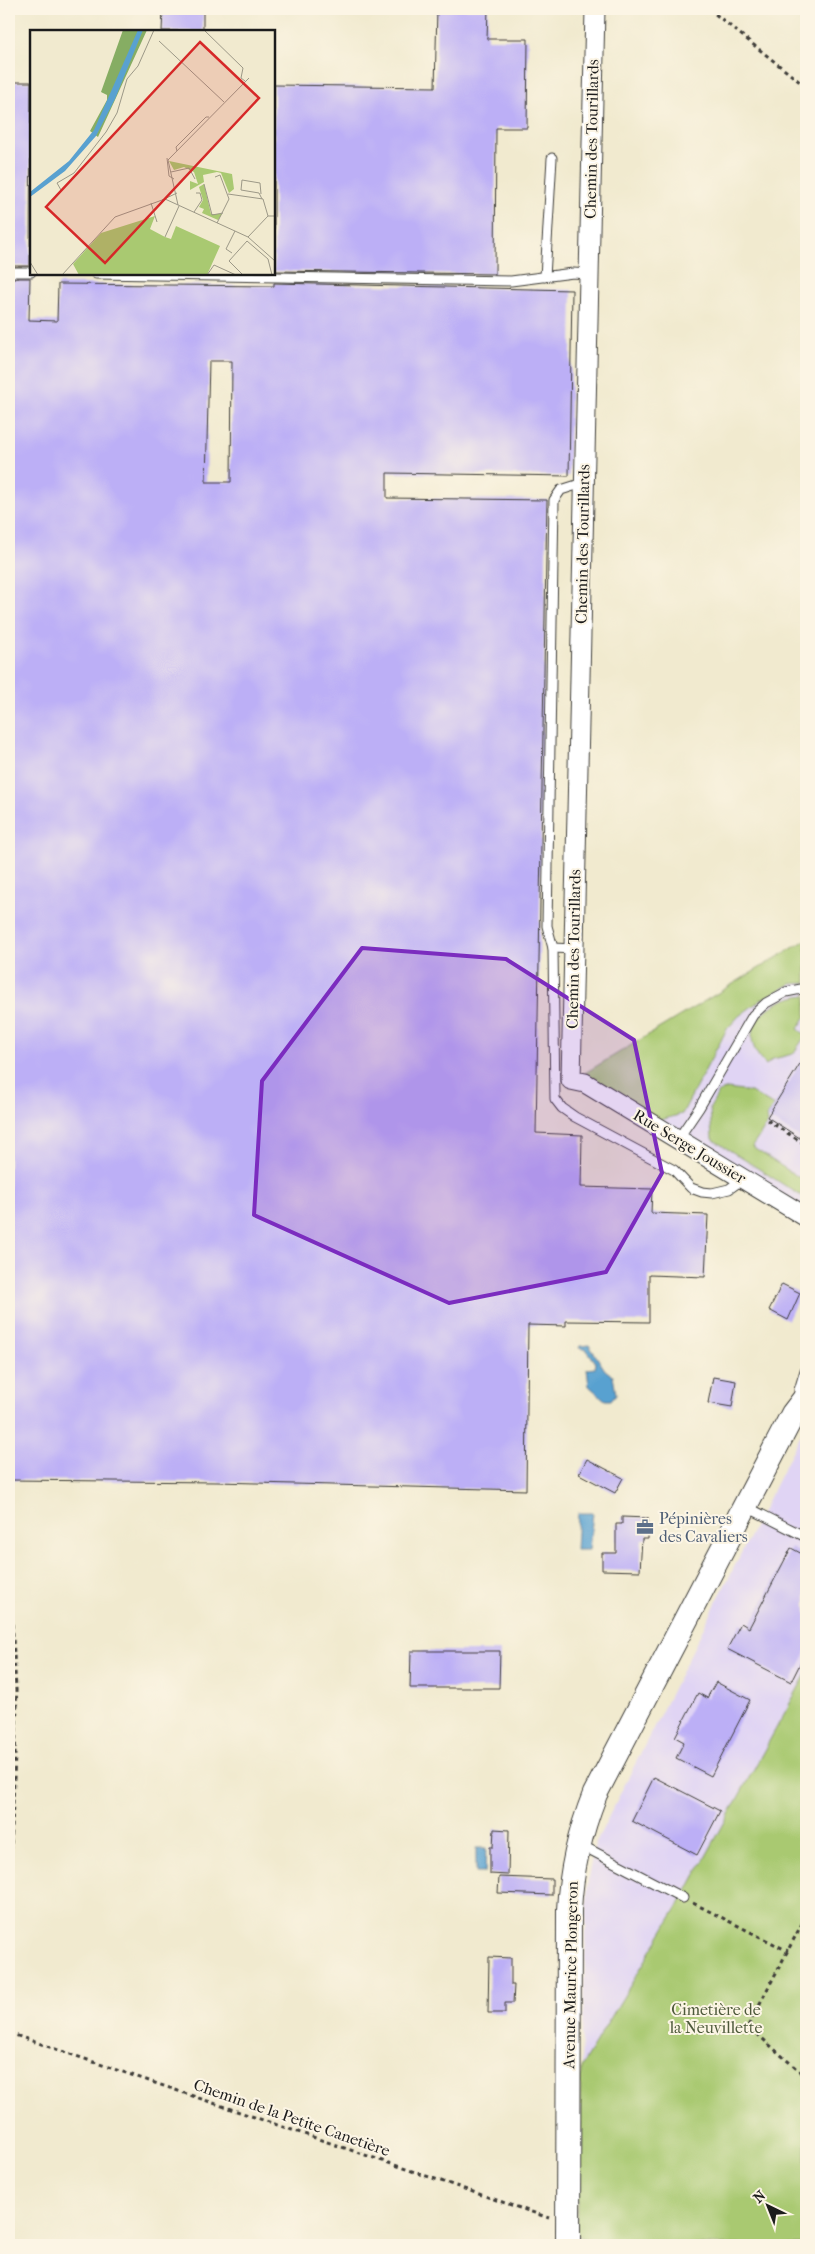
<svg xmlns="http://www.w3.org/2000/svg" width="815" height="2254" font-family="'IM FELL French Canon',serif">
<rect width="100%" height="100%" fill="#fcf5e5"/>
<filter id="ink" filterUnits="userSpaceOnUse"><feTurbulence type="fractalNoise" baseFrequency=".02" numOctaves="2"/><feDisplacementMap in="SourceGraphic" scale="10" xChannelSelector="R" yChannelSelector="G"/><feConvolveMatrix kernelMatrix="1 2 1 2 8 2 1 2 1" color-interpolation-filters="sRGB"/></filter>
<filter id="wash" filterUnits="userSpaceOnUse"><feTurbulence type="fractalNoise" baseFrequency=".0096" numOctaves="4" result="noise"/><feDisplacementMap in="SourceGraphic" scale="20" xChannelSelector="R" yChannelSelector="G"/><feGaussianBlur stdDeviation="1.12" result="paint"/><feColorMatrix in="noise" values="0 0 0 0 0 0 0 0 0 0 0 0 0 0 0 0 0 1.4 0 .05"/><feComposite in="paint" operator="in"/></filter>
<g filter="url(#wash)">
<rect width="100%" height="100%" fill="#f1eacf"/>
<g fill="#e0d4f4">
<polygon points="806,940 806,1222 585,1073"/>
<polygon points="806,1424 806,1674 683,1898 581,2067 588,1877 595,1844"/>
</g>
<g fill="#a9c971" stroke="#627246">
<polygon points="806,940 806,983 791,984 762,999 739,1016 727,1029 682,1114 657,1121 585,1073"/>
<path d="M806 995V1016L798 1029 806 1035 793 1054 773 1059 766 1065C731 1030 768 998 806 995Z"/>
<polygon points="727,1089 751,1092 774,1106 767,1117 768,1123 752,1147 806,1182 806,1199 712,1139 710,1108 719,1092"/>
<polygon points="806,1674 806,2245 589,2245 588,2240 576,2235 581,2067 683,1898"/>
</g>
<g fill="#59a1d0" stroke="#3a5e76">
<polygon points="589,1345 605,1370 613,1376 616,1394 611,1400 605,1400 589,1386 587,1369 595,1368 596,1363 587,1350 579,1348 580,1346"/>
<polygon points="578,1513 593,1513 589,1550 576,1550"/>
<polygon points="476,1848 486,1848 485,1873 476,1873"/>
</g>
<g id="blocks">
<g fill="#bcaff6" fill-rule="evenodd">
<polygon points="163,9 203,9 203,31 162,31"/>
<polygon points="437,9 488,9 487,39 528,39 527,128 496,128 495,274 274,271 274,85 435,87"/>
<polygon points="9,82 31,82 30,266 9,266"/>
<path d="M9 278H30L29 320 57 321 58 284 274 286V283L572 290 569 476 387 473V498L547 500 536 1133 582 1135 581 1187 652 1189 651 1213 708 1215 705 1277 649 1275V1322L566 1321V1326L528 1325 526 1490 217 1482 9 1480 13 1318H9ZM209 361H232L231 482H206Z"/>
<polygon points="806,1054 806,1142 767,1117"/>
<polygon points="782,1284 800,1293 788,1320 769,1310"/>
<polygon points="713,1377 736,1381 732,1407 708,1403"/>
<polygon points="587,1459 623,1478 615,1493 579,1474"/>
<polygon points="622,1517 648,1518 648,1539 642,1539 640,1571 602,1570 602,1553 616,1553 616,1524 622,1524"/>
<polygon points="791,1548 806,1556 806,1652 791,1682 727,1649 741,1623 749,1628"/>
<polygon points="411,1651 500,1651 499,1688 410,1688"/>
<polygon points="716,1682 750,1700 711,1776 676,1758 684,1742 675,1737 698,1693 707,1698"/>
<polygon points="654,1777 720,1811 697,1855 632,1821"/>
<polygon points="494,1829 509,1830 508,1875 490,1874 490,1847 493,1847"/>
<polygon points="499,1877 552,1879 552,1895 498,1893"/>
<polygon points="489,1957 511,1958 511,1985 514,1985 513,2003 505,2003 505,2013 488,2013"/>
</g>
</g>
</g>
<g filter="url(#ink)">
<use href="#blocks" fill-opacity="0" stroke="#3c3b37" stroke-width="1"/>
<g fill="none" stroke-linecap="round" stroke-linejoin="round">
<g stroke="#3c3b37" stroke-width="11">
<g id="service">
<polyline points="9,272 31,272"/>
<polyline points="96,274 511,281 573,273 588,274"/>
<polyline points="545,277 552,158"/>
<polyline points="553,948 555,1099 562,1108 575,1117 674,1170 691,1188 702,1192 712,1193 729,1189 743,1179"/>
<polyline points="573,949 553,948 547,926 554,500 561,490 583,483"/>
<polyline points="678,1139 699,1108 753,1015 766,1003 786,992 806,988"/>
<polyline points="799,1398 799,1390 806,1367"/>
<polyline points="747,1507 806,1537"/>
<polyline points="579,1844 683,1898"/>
</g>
</g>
<g stroke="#3c3b37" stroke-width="21">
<polyline id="minor" points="595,9 571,1080 585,1083 806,1217"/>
</g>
<g stroke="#3c3b37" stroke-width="26">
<path id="tertiary" d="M568 2245 569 1910C571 1869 580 1832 595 1794L793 1414 806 1397"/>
</g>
<g stroke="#3c3b37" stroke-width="3" stroke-dasharray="4 4" stroke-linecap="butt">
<polyline points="709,9 806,87"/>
<polyline points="767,1120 806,1145"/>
<polyline points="9,1568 17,1706 9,1898"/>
<polyline points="693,1903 788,1951"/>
<polyline points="806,1916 748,2026 806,2077"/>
<polyline points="9,2033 549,2218"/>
</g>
<use href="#service" stroke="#fff" stroke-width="9"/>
<use href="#minor" stroke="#fff" stroke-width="19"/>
<use href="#tertiary" stroke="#fff" stroke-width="24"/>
</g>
</g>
<path fill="#7b2cbf" fill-opacity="0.2" stroke="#7b2cbf" stroke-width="4" stroke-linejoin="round" d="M362 948 506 959 634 1040 662 1173 606 1272 449 1303 254 1215 262 1081Z"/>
<defs>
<g id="office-bare" transform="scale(1.35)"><path d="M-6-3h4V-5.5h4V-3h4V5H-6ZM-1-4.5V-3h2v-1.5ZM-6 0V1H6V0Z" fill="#5c6f8a" stroke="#fcf5e5" stroke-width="2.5" paint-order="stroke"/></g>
</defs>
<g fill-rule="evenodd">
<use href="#office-bare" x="645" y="1527"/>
</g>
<g text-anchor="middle" stroke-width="4" stroke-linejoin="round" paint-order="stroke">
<g font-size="16" fill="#1c1c1c" stroke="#fcf5e5">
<text transform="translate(591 139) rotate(-89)" y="6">Chemin des Tourillards</text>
<text transform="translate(582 544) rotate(-89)" y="6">Chemin des Tourillards</text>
<text transform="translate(573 949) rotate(-89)" y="6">Chemin des Tourillards</text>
<text transform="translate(690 1146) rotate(31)" y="6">Rue Serge Joussier</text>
<text transform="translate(570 1975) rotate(-89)" y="6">Avenue Maurice Plongeron</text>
<text transform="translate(292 2117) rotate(19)" y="6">Chemin de la Petite Canetière</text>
</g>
<g font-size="16" fill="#4e5e75" stroke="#fcf5e5" text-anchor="start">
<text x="659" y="1524">Pépinières<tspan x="659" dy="18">des Cavaliers</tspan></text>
</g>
<g font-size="16" fill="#4d593a" stroke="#fcf5e5">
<text x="716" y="2015">Cimetière de<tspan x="716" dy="18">la Neuvillette</tspan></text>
</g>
</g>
<g transform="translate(30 30)">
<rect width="245" height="245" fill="#f1eacf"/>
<path d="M139 131 202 144 204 159 199 163 191 143 187 142 173 145 174 152 160 160V151L168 154 164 142 154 137 144 140ZM174 154 181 184H192L188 190 172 183 174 179 169 177 173 170 169 157ZM125 186 120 199 135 207 141 209 146 196 190 216 177 245H49L43 234 71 203Z" fill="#a9c971"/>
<path d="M93 0H117L68 107 60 101 77 70V65L71 62Z" fill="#86ad63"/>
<path d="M108 0H113L85 69 66 106 35 141 0 167V162L39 131 64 100Z" fill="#59a1d0"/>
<path fill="none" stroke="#9c9887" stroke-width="1" d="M174 0 213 38 211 48 215 51M129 11 194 72M147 121 146 117 176 87H179M137 128 139 146 144 149M141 142 159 138 165 149M185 147 190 145 199 169 187 193M174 154 182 185 193 183M31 160 27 153 44 143 76 102 87 83 97 49 108 36 124 0M198 164 233 169 238 186M231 164 230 153 212 150 211 160 229 163 232 169M132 170 147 163M121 173 127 192M148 175 138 130 219 48M164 182 172 170 170 163H166M135 207 149 176M218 207 238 186H245M202 223 196 219 205 201M0 232 8 245M32 245 85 187 135 169 218 207 245 231M177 245 184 235 206 245M213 245 199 231 217 211 238 229 242 245"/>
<path fill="#d62828" fill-opacity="0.15" stroke="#d62828" stroke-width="2.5" d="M170 12 229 68 75 233 16 177Z"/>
<rect width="245" height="245" fill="none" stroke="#1c1c1c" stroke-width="2.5"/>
</g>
<rect width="815" height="2254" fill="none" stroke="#fcf5e5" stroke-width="30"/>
<g transform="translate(768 2206) rotate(317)" stroke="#fcf5e5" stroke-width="4" paint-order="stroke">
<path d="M0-4L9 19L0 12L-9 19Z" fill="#1c1c1c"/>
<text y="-8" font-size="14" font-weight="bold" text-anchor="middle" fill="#1c1c1c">N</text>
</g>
</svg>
